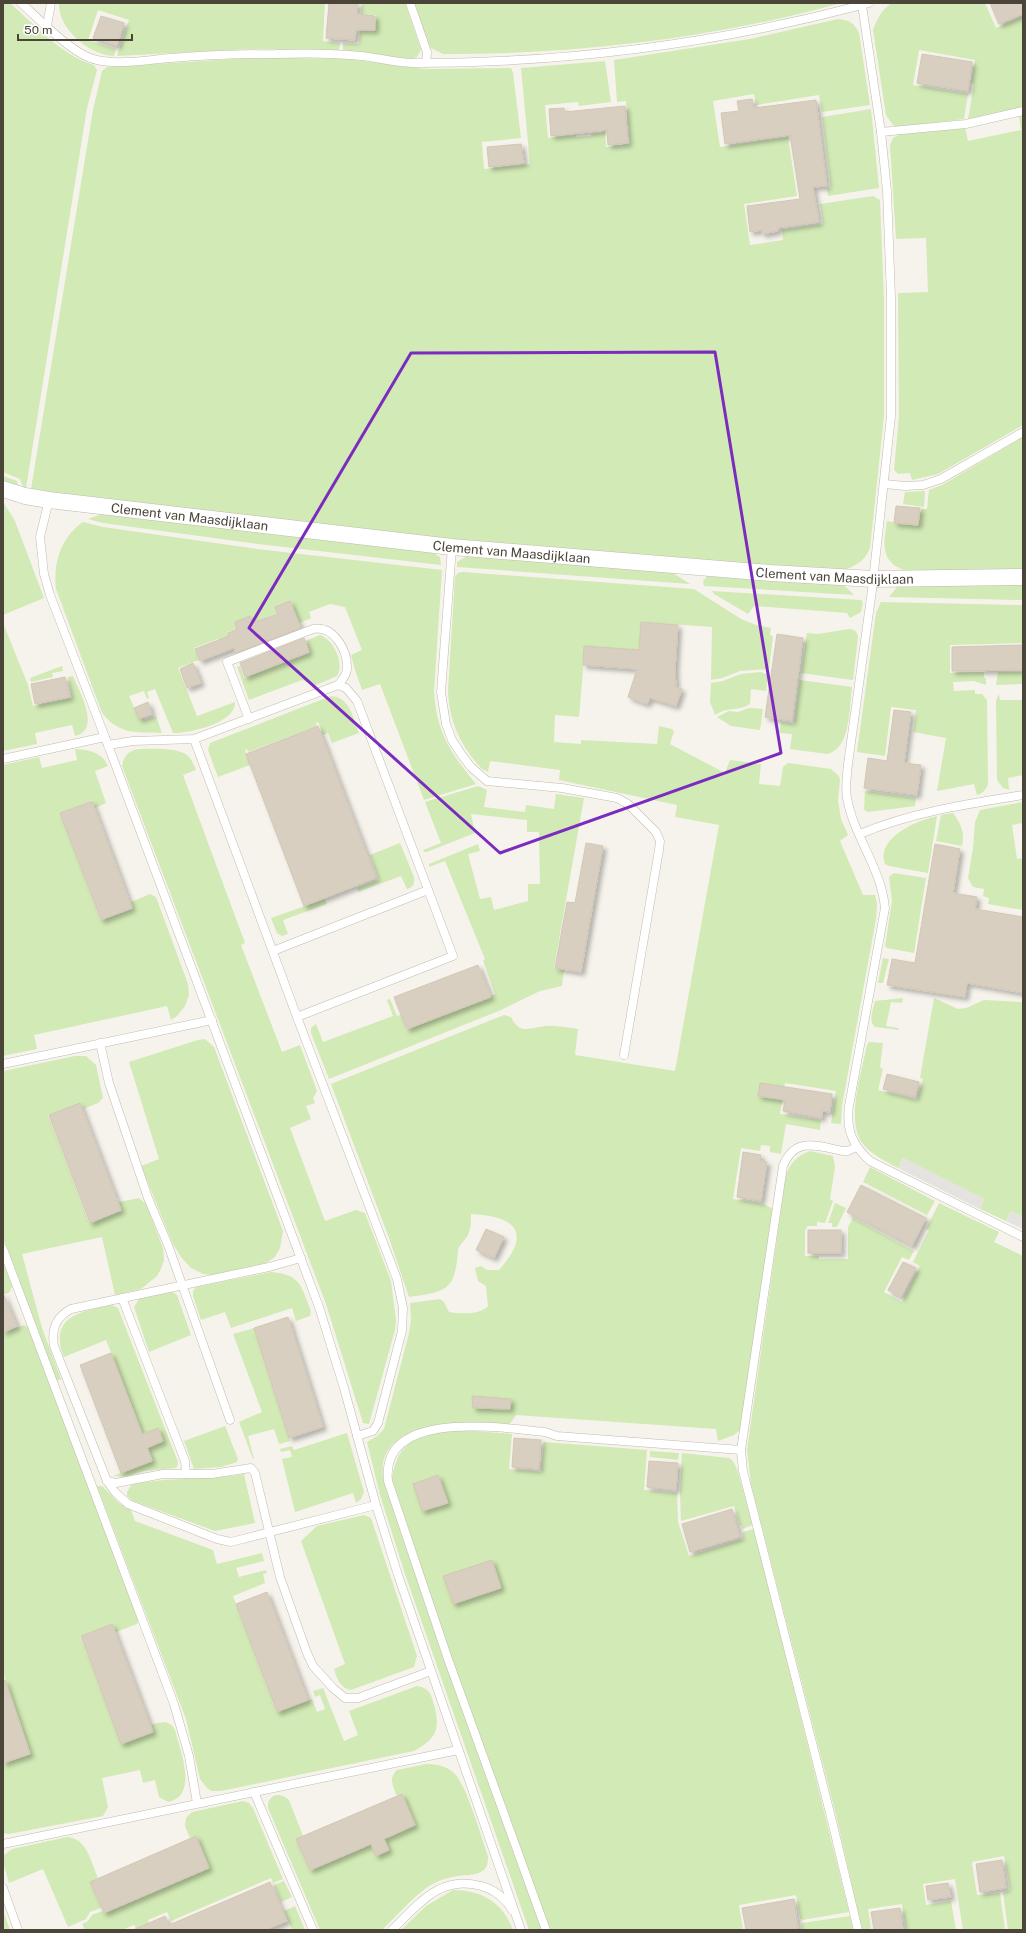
<svg xmlns="http://www.w3.org/2000/svg" width="1026" height="1933" font-family="'Public Sans',sans-serif">
<defs>
<filter id="shadow"><feDropShadow dx="3.5" dy="3.5" stdDeviation="2" flood-color="#0004"/></filter>
</defs>
<rect width="100%" height="100%" fill="#f6f3ec"/>
<g fill="#d2eab5">
<path d="M3 3H10C36 26 61 55 94 65L97 70 87 108 26 488 23 487 20 479 3 472Z"/>
<path d="M59 3H325L323 41 340 43 339 50 251 49 117 56 129 20 98 10 88 40 116 49 114 56C89 55 58 29 59 3Z"/>
<polygon points="362,3 405,3 421,50 417,57 410,59 343,50 343,43 359,44 360,30 375,31 376,15 361,14"/>
<path d="M413 3H841C715 38 581 54 450 54H443L429 47Z"/>
<path d="M892 3H985L996 28 1023 16V107L968 119 974 84 971 83 975 60 919 50 913 85 968 94 964 119 899 127 893 125 886 115 873 30C877 19 882 9 892 3Z"/>
<path d="M838 19C850 20 854 23 859 33L870 105 822 112 819 95 756 105 754 94 713 101 720 147 788 137 797 196 744 204 750 245 783 240 782 230 823 224 820 204 873 196 880 200 884 299V416L870 548C865 561 856 565 843 571L453 539 105 500 31 489 93 110 102 71 107 67 250 58H294L347 59 426 69 511 68 513 73 521 138 482 142 484 169 530 164 521 68 605 61 611 102 579 106 578 102 545 105 548 138 576 135V137L591 136V134L605 132 606 147 630 144 626 101 617 102 614 60 750 39Z"/>
<polygon points="871,109 879,188 828,196 827,189 831,188 822,117"/>
<polygon points="1023,115 1023,425 938,474 912,480 910,473 898,474 894,470 899,416 898,293 928,292 926,238 896,239 890,145 893,138 900,134 965,127 968,141 1021,130 1019,116"/>
<path d="M1023 437V570L910 572C880 564 883 546 887 521L894 522V523L918 526 921 509H927L929 490 944 484Z"/>
<polygon points="3,476 17,481 18,486 3,482"/>
<polygon points="925,491 924,507 903,504 905,492"/>
<polygon points="3,502 15,521 44,598 3,615"/>
<polygon points="105,513 431,551 440,557 441,565 258,544 103,523 88,519"/>
<path d="M83 522 103 527 257 549 442 570 434 691C436 731 451 754 476 784L424 800 380 684 362 690 355 670 351 655 362 650 345 607 330 604 309 612 311 618 299 623 290 601 275 607 278 613 268 617 274 632 259 638 250 616 235 622 237 628 228 632 233 648 223 652 218 639 194 648 199 660 178 668 197 716 235 702C236 723 189 733 173 733L155 689 147 692 149 698 147 699 144 691 129 696 139 719 144 717 145 720 156 716 162 733C136 732 120 735 102 713L56 589C53 563 61 537 83 522Z"/>
<polygon points="469,555 673,573 690,584 457,567 457,562"/>
<path d="M463 572 694 589 741 619 756 625 771 628 770 635 773 636 769 669 740 671 722 678 711 680 712 627 641 622 639 650 585 646 579 717 555 715 554 742 581 744V740L657 744 659 726 672 729 674 731 670 744 725 773 730 760 761 764 759 784 780 786 783 767 788 763 831 769 839 776 840 780 838 800 841 819 848 835 840 841 863 895H875L877 904 876 919 842 1106 841 1124 831 1123 836 1091 785 1083 780 1114 819 1120 821 1121 820 1130 786 1124 781 1154 770 1152V1146L761 1145 760 1151 741 1148 733 1199 764 1204 773 1209 740 1430 734 1435 718 1441 716 1429 516 1415 509 1425C469 1422 370 1417 384 1482L444 1660 542 1930H529L405 1574 380 1495 367 1442 377 1436 384 1429 409 1333 411 1320 410 1303 440 1299 444 1302 449 1312C461 1314 480 1315 488 1306L486 1286 478 1281 475 1268 481 1266 487 1270H499C533 1232 515 1216 471 1214 471 1221 471 1229 468 1235 465 1240 458 1246 458 1251 455 1291 446 1292 409 1297L389 1238 331 1084 504 1015 511 1017C520 1036 530 1027 546 1026 556 1025 568 1028 578 1029L575 1055 675 1071 719 825 675 817 677 805 559 780 560 770 490 761 488 772 482 769C461 747 449 722 448 691L455 577 458 573Z"/>
<polygon points="710,575 844,585 854,595 704,586 703,582 707,576"/>
<polygon points="1023,584 1023,600 889,597 897,587 902,586"/>
<polygon points="712,591 861,600 863,603 861,612 850,618 847,613 754,606 748,614 714,594"/>
<path d="M881 602 1023 605V643L950 645V673L984 672V678H986V685L974 681 953 682 954 691 975 690V694H982L987 700 988 783C987 789 983 793 977 795L974 784 937 791 946 738 913 732 916 710 891 707 885 756 857 752 876 613Z"/>
<path d="M3 623 28 685 33 706 72 698 68 677 73 676C79 691 102 730 75 736L72 725 35 733 37 744 3 751Z"/>
<path d="M849 629C854 629 857 631 858 637L853 680 801 673 807 633 818 634Z"/>
<path d="M320 635C334 640 345 664 337 676L314 686 302 680 249 700 237 667 240 666 244 678 310 653 306 641Z"/>
<polygon points="62,666 63,671 52,673 53,677 31,682 30,678"/>
<path d="M761 672 768 675 766 691 751 689 750 704C737 712 729 706 715 715L710 702 711 683 723 681 741 674Z"/>
<polygon points="998,672 1023,672 1023,684 996,685"/>
<path d="M800 680 852 687C849 708 851 749 827 754L790 749 792 734 779 733 781 722 794 724Z"/>
<polygon points="999,694 1000,700 1023,700 1023,775 1008,778 1009,790 1003,788 997,780 996,700"/>
<path d="M331 696C350 697 353 718 359 733L332 743 328 733 323 735 318 722 316 723 317 726 248 752 247 749 245 750 250 765 218 777 208 750 210 743Z"/>
<polygon points="749,708 763,709 760,730 731,726 717,717 729,711 738,712"/>
<path d="M75 749C88 749 103 753 108 766L95 771 106 803 95 808 92 800 60 813 100 920 133 909 131 902 150 894 156 897 188 984 189 995 185 1006 177 1016 171 1020 167 1006 34 1035 37 1049 3 1056V765L39 757 42 768 77 760Z"/>
<path d="M138 749C151 749 179 747 188 756 192 760 194 765 196 770L183 775 245 943 241 945 282 1052 300 1045 317 1091 313 1098 315 1103 306 1106 311 1119 290 1128 325 1221 356 1210 365 1213 391 1281 396 1320 395 1330 369 1424 363 1423 326 1304 122 766C124 756 128 751 138 749Z"/>
<polygon points="478,786 487,790 484,807 525,812 526,805 554,809 556,794 584,798 554,968 564,970 562,986 540,991 501,1010 329,1079 311,1033 311,1028 316,1024 323,1042 393,1016 387,1000 390,999 397,1016 401,1015 407,1030 495,994 483,960 485,959 445,861 429,867 429,864 478,844 480,851 468,854 480,899 491,897 494,910 528,901 528,884 540,884 539,832 527,832 527,820 471,814 475,833 427,852 424,852 423,850 441,843 425,802"/>
<polygon points="865,791 916,798 915,806 868,812 864,810"/>
<polygon points="1023,802 1023,823 1012,825 1017,859 1023,858 1023,910 988,904 989,898 983,896 984,889 973,887 968,878 973,848 975,822 980,810"/>
<path d="M953 813C961 824 965 833 962 846L936 841 941 815Z"/>
<path d="M937 816 928 873 889 866 885 864C875 838 918 820 937 816Z"/>
<path d="M400 843 414 877C415 884 413 887 407 889L401 876 358 892 357 888 379 880 370 855Z"/>
<polygon points="894,873 926,878 914,953 887,948 885,946 892,901 889,877"/>
<polygon points="325,899 327,904 283,920 288,934 282,936 277,933 271,918"/>
<polygon points="883,958 889,959 883,983 878,983"/>
<path d="M903 998 902 1003 891 1002 886 1026 898 1028 899 1030 875 1027C868 1021 873 1010 875 1001Z"/>
<path d="M934 998 958 1009 966 1008 984 1000 1023 1002V1217L1011 1211 1006 1221 980 1209 984 1199 903 1158 898 1168C885 1161 872 1155 863 1144 845 1122 862 1071 867 1045L869 1042 883 1043 880 1067 883 1069 878 1090 917 1100 923 1079 920 1078Z"/>
<polygon points="205,1039 214,1047 283,1231 280,1248 275,1257 266,1263 213,1275 203,1274 191,1268 181,1257 173,1244 141,1166 159,1159 129,1062 198,1040"/>
<polygon points="75,1056 86,1056 96,1065 103,1098 98,1103 83,1109 80,1103 48,1115 89,1223 122,1211 119,1202 139,1198 146,1204 163,1248 164,1260 161,1269 157,1276 141,1289 115,1295 102,1237 22,1254 42,1328 61,1379 57,1381 3,1239 3,1071"/>
<path d="M810 1151 833 1156 835 1167 830 1199 833 1201 825 1223 817 1222V1226H808L805 1230V1256H819V1259H848V1227L853 1218 914 1251 909 1260 902 1257 884 1292 902 1302 920 1266 913 1262 929 1230 926 1229 939 1203 999 1232 994 1242 1023 1256V1930H1008L1003 1893 1010 1890 1004 1856 972 1862 977 1895 1000 1893 1005 1930H963L955 1879 923 1884 926 1905 951 1901 956 1930H906L902 1904 868 1909 871 1929 862 1930 837 1819 751 1484 747 1450 786 1175C790 1163 798 1155 810 1151Z"/>
<polygon points="870,1167 935,1201 927,1215 863,1182"/>
<polygon points="835,1203 846,1208 837,1227 832,1227 832,1223 828,1223"/>
<polygon points="3,1262 12,1286 10,1292 3,1295"/>
<path d="M271 1272C294 1274 300 1280 307 1301 309 1306 312 1311 310 1316L296 1321 292 1308 231 1328 225 1312 201 1320 193 1296V1291L196 1287Z"/>
<polygon points="171,1291 177,1295 191,1335 149,1352 134,1307 139,1299"/>
<path d="M112 1305 118 1308 178 1462 177 1467 175 1468 145 1471 124 1477 113 1476 153 1460 106 1340 64 1357C48 1316 82 1311 112 1305Z"/>
<path d="M24 1325 28 1327 139 1619 137 1624 116 1632 112 1624 80 1636 121 1744 153 1732 151 1725C160 1722 170 1719 175 1730 180 1750 199 1796 168 1802L159 1797 155 1780 143 1783 140 1770 102 1778 108 1807 103 1816 9 1834 3 1833V1764L31 1754 3 1673V1333Z"/>
<polygon points="254,1328 290,1441 279,1444 274,1429 248,1436 254,1459 253,1459 239,1422 262,1412 233,1334"/>
<polygon points="225,1426 238,1459 237,1462 221,1467 194,1469 184,1441"/>
<path d="M461 1430 512 1434 509 1469 541 1472 544 1442 647 1450 644 1490 677 1493 678 1522 689 1556 743 1539V1532L754 1529 849 1912 802 1920 800 1918 796 1895 739 1905 743 1930H550L451 1658 392 1479C398 1437 423 1433 461 1430Z"/>
<polygon points="347,1433 364,1492 361,1499 356,1503 353,1493 295,1512 282,1459 292,1457 290,1450 281,1452 280,1449 292,1446 294,1450"/>
<polygon points="650,1451 679,1453 678,1460 650,1457"/>
<polygon points="682,1453 729,1458 733,1461 737,1469 753,1525 742,1529 741,1525 740,1526 734,1506 681,1521 680,1493"/>
<path d="M244 1474 255 1523 215 1531 133 1501 127 1496V1492L131 1485C170 1476 205 1481 244 1474Z"/>
<path d="M97 1486H102L119 1503 131 1510 135 1521 213 1550 217 1564 262 1553 264 1561 236 1568 239 1577 266 1570 267 1573 263 1574 265 1583 233 1596 276 1712 312 1699 317 1712 325 1709 320 1695 315 1697 313 1691 323 1688 344 1741 358 1735 349 1711 417 1686C429 1688 431 1693 434 1705 441 1729 436 1739 414 1751L221 1791H211L207 1788 200 1779 186 1719Z"/>
<path d="M364 1515 371 1518 417 1656 414 1667 351 1690C340 1688 337 1679 334 1669L345 1664 301 1541 317 1526Z"/>
<path d="M426 1764C437 1764 447 1766 455 1774 467 1787 481 1836 488 1856 489 1877 471 1874 457 1876 451 1877 444 1879 439 1881 421 1887 397 1916 382 1930H320L268 1808C267 1794 280 1791 289 1800L303 1836 296 1839 310 1871 416 1825 402 1794 397 1796C393 1787 388 1778 397 1770Z"/>
<polygon points="243,1801 249,1803 253,1808 283,1879 273,1883 271,1878 171,1921 167,1912 148,1920 151,1930 137,1930 134,1925 122,1930 85,1930 82,1924 88,1921 92,1915 102,1911 104,1913 209,1868 196,1836 190,1838 185,1826 186,1818 192,1812"/>
<path d="M67 1837C87 1838 91 1862 98 1878L90 1882 101 1908 90 1912 86 1919 68 1927 43 1869 9 1883 4 1866V1855L12 1849Z"/>
<polygon points="284,1881 292,1897 281,1902 274,1885"/>
<path d="M453 1890C482 1890 503 1903 513 1930H401L426 1906Z"/>
<polygon points="295,1906 305,1930 292,1930 284,1911"/>
<polygon points="3,1910 10,1930 3,1930"/>
<polygon points="850,1916 853,1930 801,1930 802,1923"/>
</g>
<g fill="#e5e3e0">
<polygon points="903,1158 984,1199 980,1209 898,1168"/>
<polygon points="1011,1211 1023,1217 1023,1229 1006,1221"/>
</g>
<g fill="#d8cfc1" stroke="#d3c7b4" filter="url(#shadow)">
<polygon points="329,3 358,3 357,14 375,16 375,30 356,30 355,40 326,38"/>
<polygon points="990,3 1023,3 1023,14 999,24"/>
<polygon points="101,16 124,23 117,46 93,38"/>
<polygon points="922,54 972,62 968,91 917,83"/>
<polygon points="752,99 754,108 816,100 827,186 813,187 819,222 778,228 778,231 762,234 762,230 750,232 747,206 800,199 790,135 725,144 721,113 739,111 737,101"/>
<polygon points="625,106 628,143 608,145 607,130 551,136 549,109 564,108 564,112"/>
<polygon points="521,144 524,163 489,167 487,147"/>
<polygon points="896,506 920,508 918,525 894,523"/>
<polygon points="290,601 301,628 236,653 234,648 200,661 195,649 229,636 228,633 237,629 235,622 250,616 252,623 278,614 275,607"/>
<polygon points="641,622 678,625 675,670 676,687 682,689 676,706 650,698 647,704 628,697 637,669 583,665 584,646 639,650"/>
<polygon points="777,634 803,638 792,721 765,717"/>
<polygon points="304,638 309,652 245,677 240,663"/>
<polygon points="1023,645 1023,670 952,671 952,647"/>
<polygon points="193,663 201,683 187,688 180,669"/>
<polygon points="65,677 70,697 35,704 31,684"/>
<polygon points="148,702 152,714 139,719 134,708"/>
<polygon points="894,710 911,712 904,763 921,765 917,795 864,788 868,758 887,761"/>
<polygon points="318,726 376,878 304,906 246,754"/>
<polygon points="92,801 132,908 101,920 60,813"/>
<polygon points="586,843 603,846 581,972 555,968 567,902 575,903"/>
<polygon points="935,844 960,849 953,893 977,897 975,909 1023,917 1023,993 967,983 965,997 887,985 892,959 915,963"/>
<polygon points="478,965 491,997 407,1029 394,997"/>
<polygon points="887,1074 919,1082 915,1097 883,1089"/>
<polygon points="760,1083 832,1094 830,1112 822,1111 822,1118 783,1111 785,1100 758,1096"/>
<polygon points="80,1103 121,1210 90,1223 49,1115"/>
<polygon points="743,1152 761,1155 760,1161 767,1162 761,1201 737,1197"/>
<polygon points="861,1185 926,1218 912,1246 847,1212"/>
<polygon points="486,1229 504,1237 494,1258 476,1250"/>
<rect x="808" y="1230" width="33" height="23"/>
<polygon points="903,1262 916,1268 901,1297 888,1290"/>
<polygon points="3,1293 17,1326 3,1332"/>
<polygon points="288,1317 323,1427 289,1438 254,1328"/>
<polygon points="111,1353 142,1434 158,1428 163,1441 147,1448 152,1461 121,1473 80,1365"/>
<polygon points="472,1396 511,1399 510,1409 473,1408"/>
<polygon points="514,1438 541,1440 539,1469 512,1467"/>
<polygon points="649,1461 678,1463 676,1490 647,1487"/>
<polygon points="438,1475 448,1503 422,1511 413,1484"/>
<polygon points="732,1509 740,1537 690,1552 682,1524"/>
<polygon points="492,1560 501,1588 453,1604 443,1576"/>
<polygon points="267,1592 308,1700 277,1712 236,1604"/>
<polygon points="112,1624 153,1732 121,1744 81,1636"/>
<polygon points="5,1680 30,1754 3,1763 3,1681"/>
<polygon points="402,1794 415,1825 384,1839 389,1850 376,1856 371,1844 310,1870 296,1839"/>
<polygon points="196,1836 209,1868 104,1913 90,1882"/>
<polygon points="1002,1860 1006,1888 980,1892 976,1864"/>
<polygon points="270,1882 287,1921 265,1930 133,1930 165,1916 169,1925"/>
<polygon points="948,1883 951,1897 928,1900 926,1886"/>
<polygon points="794,1899 798,1928 785,1930 746,1930 742,1908"/>
<polygon points="900,1908 903,1930 874,1930 871,1912"/>
</g>
<g fill="none" stroke-linecap="round" stroke-linejoin="round">
<g stroke="#c2bbae" stroke-width="9">
<g id="lane">
<path d="M21 3C39 19 74 56 97 60 120 65 147 60 171 58 205 55 240 54 275 54 304 53 333 53 362 56 379 58 397 63 414 63 565 63 715 44 862 5"/>
<polyline points="410,3 427,52 426,63"/>
<path d="M869 3 862 5 881 132 887 191 891 297V416L872 590 848 764C847 775 845 787 847 798 854 837 881 867 885 908L849 1106C846 1129 852 1145 870 1161L1023 1237"/>
<polyline points="47,26 51,3"/>
<polyline points="881,132 966,124 1023,111"/>
<polyline points="885,484 905,486 923,485 941,479 1023,432"/>
<polyline points="49,500 40,537 44,574 50,595 108,745 319,1307 344,1388 376,1505 399,1578 521,1930"/>
<polyline points="452,547 441,692 446,724 452,740 461,754 471,767 487,781 562,788 617,798 628,804 656,832 660,841 659,850 624,1055"/>
<path d="M249 719 227 662 313 629C334 625 348 651 347 669 347 675 342 680 338 685"/>
<polyline points="108,745 133,741 194,739 338,685 346,688 357,701 453,956 297,1017 194,739"/>
<polyline points="3,759 105,737"/>
<path d="M860 834C912 812 967 804 1023 795"/>
<polyline points="273,951 428,890"/>
<polyline points="297,1017 397,1279 403,1308 402,1331 378,1423 373,1431 357,1436"/>
<polyline points="100,1043 109,1083 148,1198 168,1245 230,1420"/>
<polyline points="3,1064 212,1020"/>
<path d="M856 1147 848 1151H843C817 1146 795 1136 783 1166L741 1450 743 1471 832 1821 858 1930"/>
<polyline points="3,1249 174,1704 189,1756 197,1803"/>
<path d="M301 1258 269 1267 71 1309C56 1317 51 1329 54 1346L107 1481 115 1492 128 1504 217 1539 231 1542 376 1505"/>
<polyline points="122,1298 185,1461 186,1474"/>
<polyline points="107,1481 116,1483 163,1474 212,1474 251,1468 255,1473 280,1577 307,1653 313,1666 333,1688 345,1698 358,1698 431,1671"/>
<polyline points="254,1792 313,1930"/>
<polyline points="3,1844 458,1750"/>
<polyline points="3,1888 18,1930"/>
<path d="M392 1930C418 1905 440 1874 481 1886 494 1889 506 1899 512 1910"/>
<path d="M546 1930 448 1659 388 1481C380 1408 502 1428 545 1432L557 1436 741 1450"/>
</g>
</g>
<g stroke="#c2bbae" stroke-width="17">
<g id="street">
<path id="s1" d="M3 489 25 496 49 500 452 547 771 573 873 579 1023 577"/>
</g>
</g>
<use href="#lane" stroke="#fff" stroke-width="8"/>
<use href="#street" stroke="#fff" stroke-width="16"/>
</g>
<path fill="none" stroke="#7b2cbf" stroke-width="3" stroke-linejoin="round" d="M715 352 781 753 500 853 249 628 411 353Z"/>
<g text-anchor="middle" stroke-width="3" stroke-linejoin="round" paint-order="stroke">
<g font-size="13" fill="#4b4439" stroke="#fff">
<text dy="5" stroke="none"><textPath href="#s1" startOffset="189">Clement van Maasdijklaan</textPath></text>
<text dy="5" stroke="none"><textPath href="#s1" startOffset="513">Clement van Maasdijklaan</textPath></text>
<text dy="5" stroke="none"><textPath href="#s1" startOffset="837">Clement van Maasdijklaan</textPath></text>
</g>
</g>
<rect width="1026" height="1933" fill="none" stroke="#4b4439" stroke-width="8"/>
<path d="M18 34v6h114v-6" fill="none" stroke="#4b4439" stroke-width="2"/>
<text x="24" y="34" font-size="12" fill="#4b4439" stroke="#ffffff" stroke-width="3" paint-order="stroke">50 m</text>
</svg>
